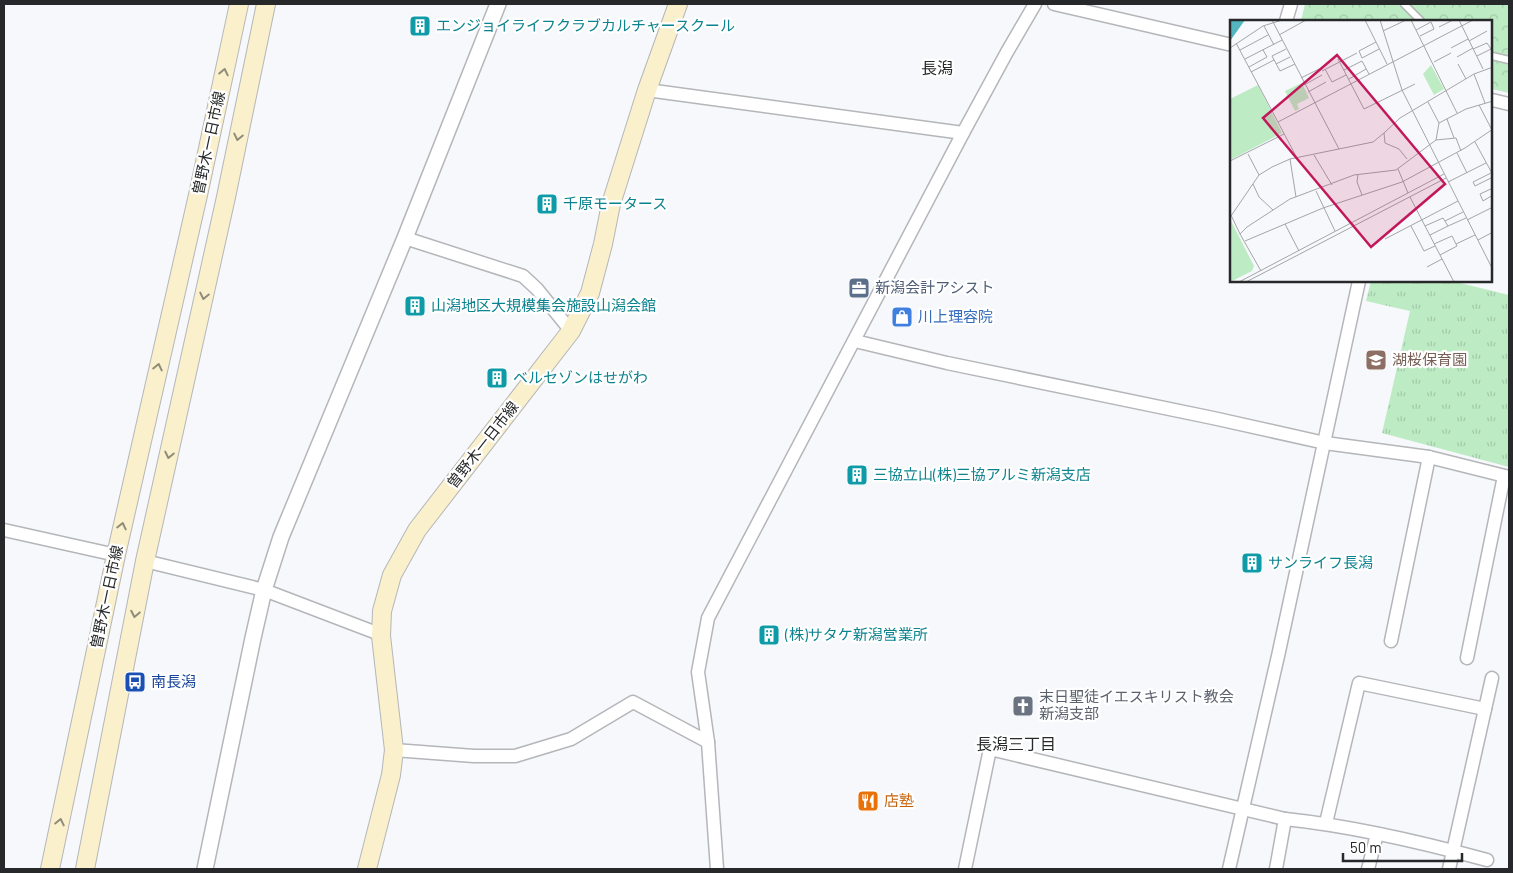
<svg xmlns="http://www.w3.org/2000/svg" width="1513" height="873" font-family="Barlow,'Noto Sans JP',sans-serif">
<defs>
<pattern id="grass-tufts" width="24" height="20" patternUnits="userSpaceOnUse" patternTransform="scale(1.25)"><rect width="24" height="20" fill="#bdebc3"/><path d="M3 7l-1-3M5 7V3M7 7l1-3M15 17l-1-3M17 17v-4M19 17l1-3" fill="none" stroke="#a2caa8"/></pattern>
<pattern id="park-crowns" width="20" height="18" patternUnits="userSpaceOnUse" patternTransform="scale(1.25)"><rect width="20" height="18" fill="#bdebc3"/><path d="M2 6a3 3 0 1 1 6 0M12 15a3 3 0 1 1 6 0" fill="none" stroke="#a2caa8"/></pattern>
</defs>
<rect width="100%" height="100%" fill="#f6f8fb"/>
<polygon fill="url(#grass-tufts)" points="1371,281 1452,281 1509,295 1509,467 1382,433 1410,311 1366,301"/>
<polygon fill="url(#park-crowns)" points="1305,4 1509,4 1509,93 1492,89 1492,21 1301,21"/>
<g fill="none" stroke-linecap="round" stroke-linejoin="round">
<g stroke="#b5b6b9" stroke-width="9">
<g id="service">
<polyline points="1404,4 1421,21"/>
<polyline points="1492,56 1509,60"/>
</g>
</g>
<g stroke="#b5b6b9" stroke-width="15">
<g id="minor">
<polyline points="1054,4 1232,45"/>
<polyline points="1286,21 1291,4"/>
<polyline points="647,90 963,133"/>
<polyline points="1492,100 1509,104"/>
<polyline points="405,238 523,276 537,289 571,331"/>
<polyline points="855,341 947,363 1213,418 1325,443 1429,457 1509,477"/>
<polyline points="4,530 116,555"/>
<polyline points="145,561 264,590 382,635"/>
<polyline points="1391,641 1429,457"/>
<polyline points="1467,658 1504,476"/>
<polyline points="708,742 698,672 708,618 963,133 1007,52 1035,4"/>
<polyline points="394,750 474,756 515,756 571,739 633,702 708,742 717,869"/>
<polyline points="1326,823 1359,683 1485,709"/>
<path d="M965 869 990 749 1285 819C1353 826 1421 842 1487 860"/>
<polyline points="1229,869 1278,656 1359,281"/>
<polyline points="1276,869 1285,819"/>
<polyline points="1368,869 1377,834"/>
<polyline points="1449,869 1492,678"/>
</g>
</g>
<g stroke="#b5b6b9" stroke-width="18">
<polyline id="tertiary" points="205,869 253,638 264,590 281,537 405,238 498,4"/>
</g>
<g stroke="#b5b6b9" stroke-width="20">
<g id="secondary">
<polyline points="50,869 116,555 198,195 239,4"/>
<polyline points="85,869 145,561 226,197 266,4"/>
<polyline points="367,869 391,775 394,750 381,636 382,611 392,575 417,530 571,331 590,293 603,244 611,204 647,90 678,4"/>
</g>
</g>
<use href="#service" stroke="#fff" stroke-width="6"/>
<use href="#minor" stroke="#fff" stroke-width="12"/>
<use href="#tertiary" stroke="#fff" stroke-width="15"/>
<use href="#secondary" stroke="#faf0cc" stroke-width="18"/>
</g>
<defs><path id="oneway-chevron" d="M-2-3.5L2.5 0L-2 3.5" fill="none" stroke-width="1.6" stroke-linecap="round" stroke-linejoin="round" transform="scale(1.25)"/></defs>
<g stroke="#908c7a">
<use href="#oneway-chevron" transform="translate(224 72) rotate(-78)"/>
<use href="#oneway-chevron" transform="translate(238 137) rotate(102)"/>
<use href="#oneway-chevron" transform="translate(204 296) rotate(102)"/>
<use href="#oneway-chevron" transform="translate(158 367) rotate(-77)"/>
<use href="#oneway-chevron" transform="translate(169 455) rotate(102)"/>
<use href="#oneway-chevron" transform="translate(122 526) rotate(-77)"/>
<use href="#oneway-chevron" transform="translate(135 614) rotate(101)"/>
<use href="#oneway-chevron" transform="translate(60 822) rotate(-78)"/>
</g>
<defs>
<g id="building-square" transform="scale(1.125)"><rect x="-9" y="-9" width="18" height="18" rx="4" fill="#0f9aa8" stroke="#fff"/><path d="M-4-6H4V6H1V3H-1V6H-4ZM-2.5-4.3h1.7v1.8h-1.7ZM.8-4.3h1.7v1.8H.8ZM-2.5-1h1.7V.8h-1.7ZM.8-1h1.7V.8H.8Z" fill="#fff"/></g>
<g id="office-square" transform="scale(1.125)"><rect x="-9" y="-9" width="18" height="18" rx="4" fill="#5c6f8a" stroke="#fff"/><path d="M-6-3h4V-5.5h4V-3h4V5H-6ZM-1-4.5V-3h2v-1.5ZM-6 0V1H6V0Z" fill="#fff"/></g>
<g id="shop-square" transform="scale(1.125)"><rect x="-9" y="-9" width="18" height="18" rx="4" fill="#3f7fe0" stroke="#fff"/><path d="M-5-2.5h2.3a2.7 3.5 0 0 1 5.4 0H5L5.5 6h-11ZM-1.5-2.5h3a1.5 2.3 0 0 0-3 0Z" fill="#fff"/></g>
<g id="school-square" transform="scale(1.125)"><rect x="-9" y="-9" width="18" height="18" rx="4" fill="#8d6e63" stroke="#fff"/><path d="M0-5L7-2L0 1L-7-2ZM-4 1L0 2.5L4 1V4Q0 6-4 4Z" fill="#fff"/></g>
<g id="bus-square" transform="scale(1.125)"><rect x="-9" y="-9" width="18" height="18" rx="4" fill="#1a4fb4" stroke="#fff"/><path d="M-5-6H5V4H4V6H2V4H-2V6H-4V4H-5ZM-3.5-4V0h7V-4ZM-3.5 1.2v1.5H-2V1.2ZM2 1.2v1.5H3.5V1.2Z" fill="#fff"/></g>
<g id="church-square" transform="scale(1.125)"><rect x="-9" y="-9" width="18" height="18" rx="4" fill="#6b7280" stroke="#fff"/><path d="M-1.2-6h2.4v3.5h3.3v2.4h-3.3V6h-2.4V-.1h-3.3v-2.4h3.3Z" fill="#fff"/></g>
<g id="restaurant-square" transform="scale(1.125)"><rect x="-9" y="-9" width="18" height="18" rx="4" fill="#e8710a" stroke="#fff"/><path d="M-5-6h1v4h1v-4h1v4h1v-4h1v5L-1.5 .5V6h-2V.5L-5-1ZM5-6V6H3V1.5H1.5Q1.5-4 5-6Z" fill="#fff"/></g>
</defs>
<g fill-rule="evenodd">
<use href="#building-square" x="420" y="26"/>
<use href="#building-square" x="547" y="204"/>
<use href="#office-square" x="859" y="288"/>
<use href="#building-square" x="415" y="306"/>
<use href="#shop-square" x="902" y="317"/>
<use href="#school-square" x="1376" y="360"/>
<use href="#building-square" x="497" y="378"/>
<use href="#building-square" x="857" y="475"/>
<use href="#building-square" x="1252" y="563"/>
<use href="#building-square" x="769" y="635"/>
<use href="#bus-square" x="135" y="682"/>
<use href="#church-square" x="1023" y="706"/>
<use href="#restaurant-square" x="868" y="801"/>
</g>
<g text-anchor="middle" stroke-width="4.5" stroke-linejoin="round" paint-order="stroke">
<g font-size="15" fill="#0d838f" stroke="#fff" text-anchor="start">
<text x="436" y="31">エンジョイライフクラブカルチャースクール</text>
<text x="563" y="209">千原モータース</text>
<text x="431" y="311">山潟地区大規模集会施設山潟会館</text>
<text x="513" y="383">ベルセゾンはせがわ</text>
<text x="873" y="480">三協立山(株)三協アルミ新潟支店</text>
<text x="1268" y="568">サンライフ長潟</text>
<text x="785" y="640">(株)サタケ新潟営業所</text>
</g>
<g font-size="15" fill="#272829" stroke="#fff">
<text transform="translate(209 143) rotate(-78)" y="5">曽野木一日市線</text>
<text transform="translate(483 445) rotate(-52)" y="5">曽野木一日市線</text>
<text transform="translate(107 597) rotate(-78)" y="5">曽野木一日市線</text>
</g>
<g font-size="15" fill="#4e5e75" stroke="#fff" text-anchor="start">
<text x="875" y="293">新潟会計アシスト</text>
</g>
<g font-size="15" fill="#366cbe" stroke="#fff" text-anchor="start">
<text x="918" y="322">川上理容院</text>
</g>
<g font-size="15" fill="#785e54" stroke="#fff" text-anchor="start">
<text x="1392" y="365">湖桜保育園</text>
</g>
<g font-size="15" fill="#164399" stroke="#fff" text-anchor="start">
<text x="151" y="687">南長潟</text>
</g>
<g font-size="15" fill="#5b616d" stroke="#fff" text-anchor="start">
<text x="1039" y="702">末日聖徒イエスキリスト教会<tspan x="1039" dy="17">新潟支部</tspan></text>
</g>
<g font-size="15" fill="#c56008" stroke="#fff" text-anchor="start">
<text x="884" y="806">店塾</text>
</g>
<g font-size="16" fill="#272829" stroke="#fff">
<text x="937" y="74">長潟</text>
<text x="1016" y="750">長潟三丁目</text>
</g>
</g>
<g transform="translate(1230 20)">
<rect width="262" height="262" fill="#f6f8fb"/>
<path d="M72 63 79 78 67 84 69 89 65 91 55 71Z" fill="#bdebc3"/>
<path d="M28 65 52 113 0 140V79ZM0 199 24 246 22 251 0 262Z" fill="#bdebc3"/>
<path d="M201 45 214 69 204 75 193 54Z" fill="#bdebc3"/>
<path d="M0 0H15L0 21Z" fill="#54b6bf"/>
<path fill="none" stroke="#a3a5a7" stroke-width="1" d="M42 0 109 129M135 0 157 44M150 0 172 70 263 250M181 0 227 93M229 0 253 49M34 6 44 25M209 7 223 0M186 10 201 2 204 9 190 16M153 11 176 0M49 15 76 0M239 21 257 11M146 22 129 31 132 38 149 29M6 23 67 138M0 28 33 6 52 0M221 28 238 19M56 29 42 36 50 51 65 44M243 29 257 23 261 29M10 30 38 15M247 36 263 28M227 37 243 28M15 39 52 20M108 39 134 89 185 64M204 42 221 33M46 44 60 37M228 44 236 59M19 47 37 37 33 30M95 49 102 62 116 55M114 50 132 41 139 54M92 51 127 33M21 52 44 40M244 54 255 83M71 58 89 49M119 59 136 49M74 65 92 55M78 72 96 62M198 82 209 103M249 85 262 110M217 99 224 118M48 102 243 0M206 120 226 118 231 131M245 122 263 155M227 133 237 153M18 134 29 155M84 135 102 165M60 139 66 177M177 139 169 129 155 123 154 113 170 98 244 54 263 47M0 141 54 114M168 149 178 173M261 153 243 162 245 166 263 157M128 154 127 162 132 175M218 162 256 143M23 164 29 177 43 190M263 168 250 174 253 181 263 175M86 171 105 211M180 177 224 262M0 193 10 214M1 196 29 155 42 147 60 139 143 122 154 113M237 200 263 187M215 201 233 192M55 204 69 231M181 206 194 231 205 226M195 206 213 198 218 206 200 215M218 206 236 198M155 219 228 181M248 220 263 212M15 221 93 188 172 162 235 128 263 109M204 224 222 216 227 226 210 235M226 224 245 215M197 247 212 239M31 251 10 214 17 207 60 179 124 155 166 150 206 120 209 103 236 89 263 81M9 262 214 154M16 262 216 158"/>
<path fill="#c2185b" fill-opacity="0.15" stroke="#c2185b" stroke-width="2.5" d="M107 35 215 164 141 227 33 98Z"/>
<rect width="262" height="262" fill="none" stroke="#272829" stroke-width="2.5"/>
</g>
<rect width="1513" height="873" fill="none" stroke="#272829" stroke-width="10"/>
<path d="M1343 853v8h119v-8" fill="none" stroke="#272829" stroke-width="2.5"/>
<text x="1350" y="853" font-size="15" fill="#272829" stroke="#ffffff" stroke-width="4" paint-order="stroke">50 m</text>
</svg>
